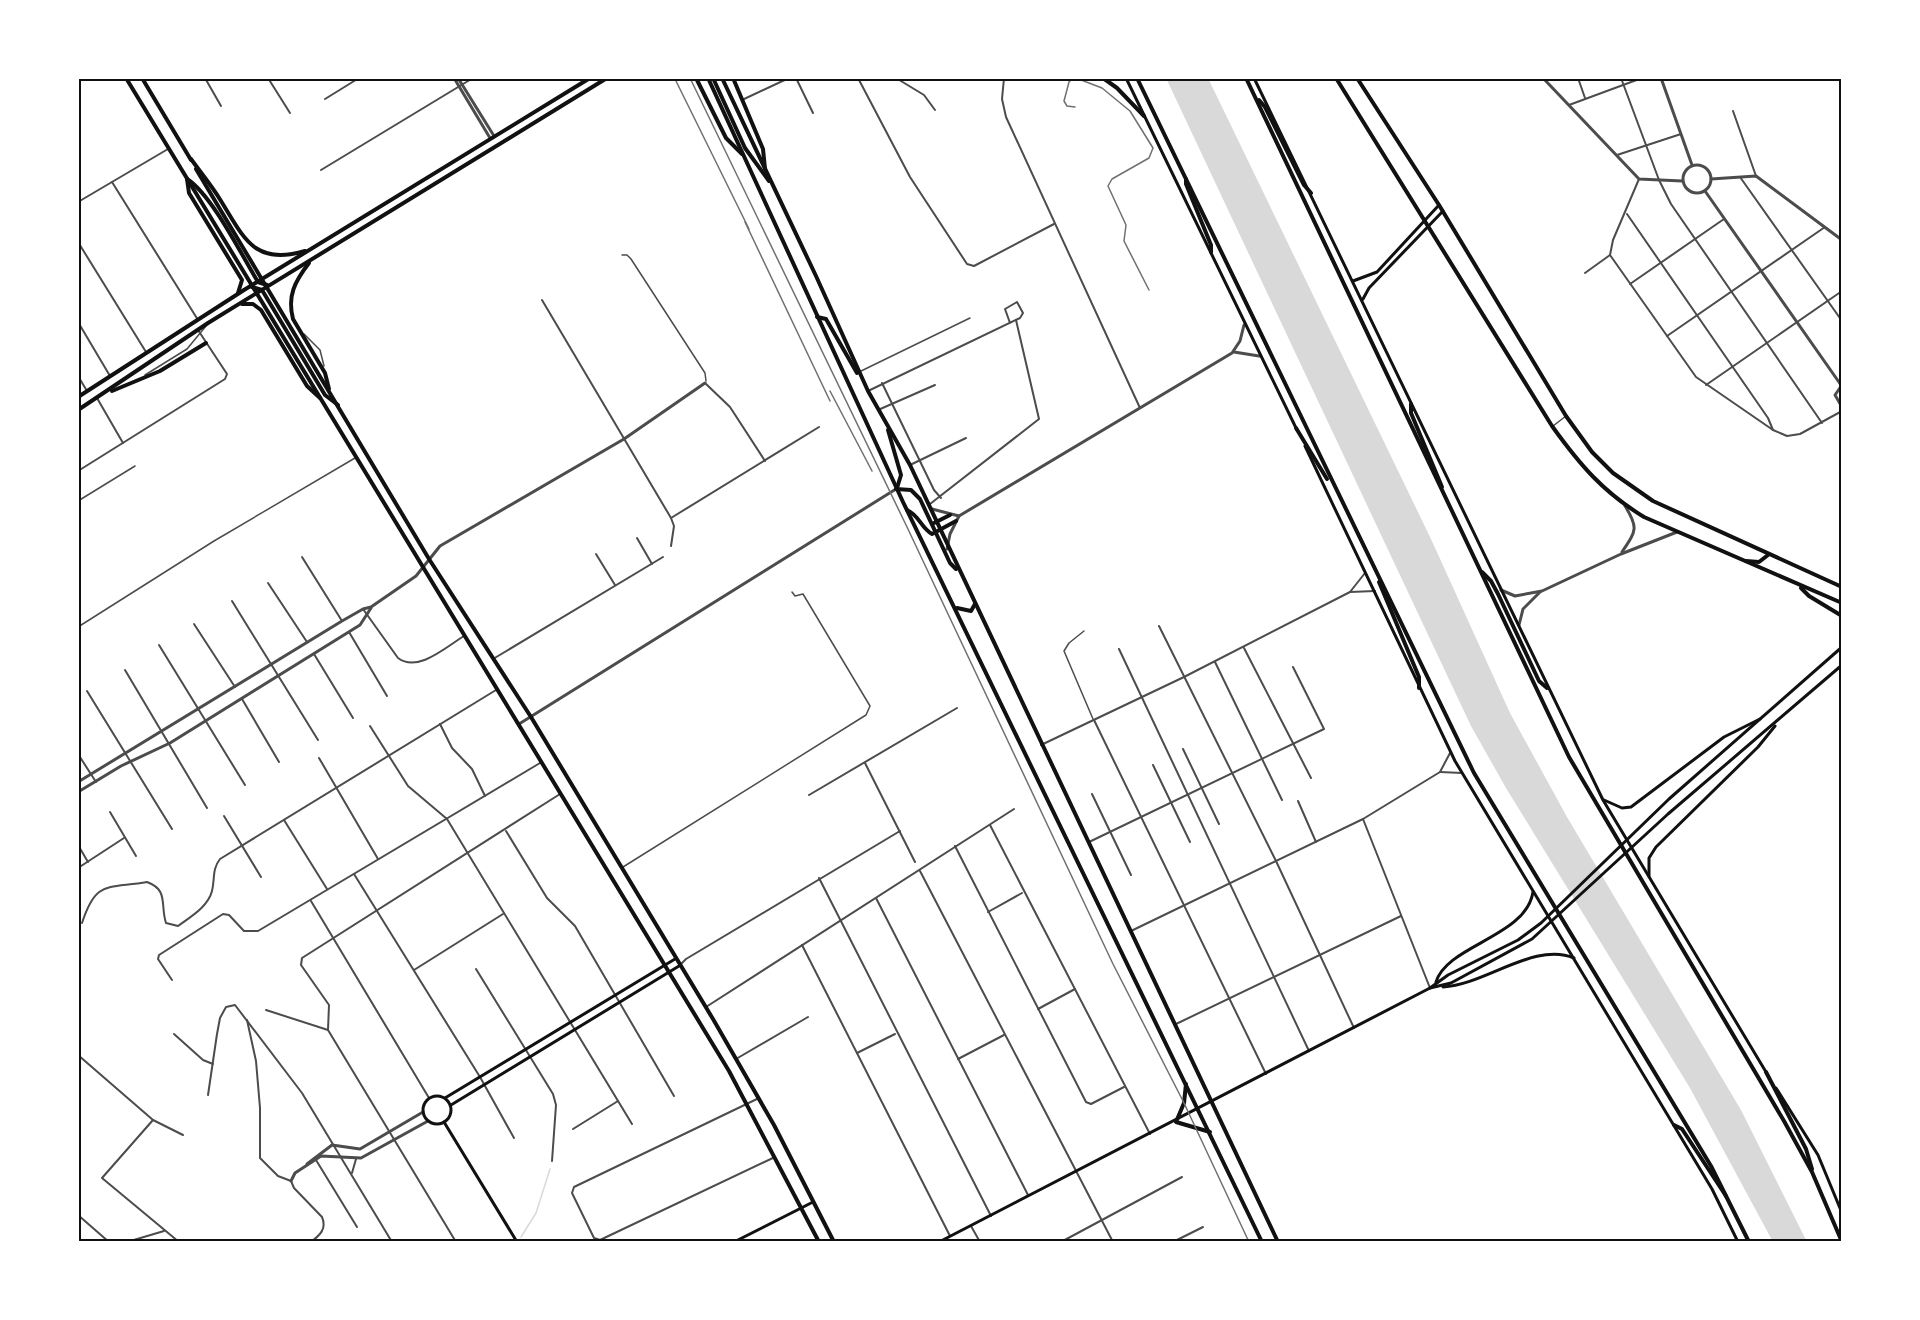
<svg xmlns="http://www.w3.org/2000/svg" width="1920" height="1320" font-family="Montserrat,sans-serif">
<rect width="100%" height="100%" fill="#fff"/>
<polygon fill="#d9d9d9" points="1166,78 1208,78 1431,539 1510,713 1567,817 1741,1110 1807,1242 1773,1242 1690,1088 1506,788 1471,726"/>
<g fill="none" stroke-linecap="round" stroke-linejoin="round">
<polyline stroke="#d9d9d9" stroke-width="1.5" points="521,1237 536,1213 550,1169"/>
<g stroke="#4c4c4c" stroke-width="1.5">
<polyline points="622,255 627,255 631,259 705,373 706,381"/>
<polyline points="304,334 320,350 324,366"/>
<polyline points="859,372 970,318"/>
<polyline points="145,375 187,349 206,326"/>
<polyline points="1553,426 1566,416"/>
<polyline points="78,501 135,466"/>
<polyline points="78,627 214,541 355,458"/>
<polyline points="1084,631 1069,643 1064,651 1093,719"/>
<polyline points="623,867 866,715 870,706 803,594 795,596 792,592"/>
</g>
<g stroke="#4c4c4c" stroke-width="2">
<polyline points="205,78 221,106"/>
<polyline points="268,78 290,113"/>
<polyline points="796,78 813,113"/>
<polyline points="858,78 910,177 967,264 974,266 1054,224"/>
<polyline points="896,78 924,95 935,110"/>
<polyline points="1004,78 1002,99 1006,117 1140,408"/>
<polyline points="1578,78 1585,98"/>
<polyline points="1621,78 1659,180 1671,204 1822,423"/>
<polyline points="325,99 359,78"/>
<polyline points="742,100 789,78"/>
<polyline points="1569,105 1642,78"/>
<polyline points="1733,111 1756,176"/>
<polyline points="1617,155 1681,134"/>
<polyline points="321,170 473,78"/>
<polyline points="1740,177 1842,321"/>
<polyline points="1639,179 1613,240 1610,255 1696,377 1773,430 1787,436 1800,434 1842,411"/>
<polyline points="112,182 198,320"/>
<polyline points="78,202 168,149"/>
<polyline points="1627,214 1768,418 1773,430"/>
<polyline points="78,242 146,352"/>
<polyline points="1585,273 1610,255"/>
<polyline points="1630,284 1724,219"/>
<polyline points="542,300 671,518 674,526 671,546"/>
<polyline points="78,322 110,376"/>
<polyline points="1667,336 1825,227"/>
<polyline points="78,376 87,391"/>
<polyline points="705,383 730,407 765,461"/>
<polyline points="882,383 934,490 941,498"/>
<polyline points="1706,385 1842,291"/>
<polyline points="868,391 1020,318 1023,313 1017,302 1005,309 1010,323"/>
<polyline points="97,398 123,443"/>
<polyline points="878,410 935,385"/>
<polyline points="910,465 966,438"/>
<polyline points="78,471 225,379 227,374 198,330"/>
<polyline points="930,504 1039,419 1016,320"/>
<polyline points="671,518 819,427"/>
<polyline points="637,538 652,564"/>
<polyline points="596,554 615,585"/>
<polyline points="302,557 342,621"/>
<polyline points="268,583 307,642"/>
<polyline points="1350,592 1365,573"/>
<polyline points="232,601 318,740"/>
<path d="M363 609 398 658C418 673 446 647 464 636"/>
<polyline points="194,624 235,687"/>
<polyline points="1159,626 1276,861 1354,1028"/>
<polyline points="349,632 387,696"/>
<polyline points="159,645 245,785"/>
<polyline points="1244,648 1311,778"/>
<polyline points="1119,649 1309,1051"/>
<polyline points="314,654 353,718"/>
<polyline points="493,659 663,557"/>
<polyline points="1215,662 1282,800"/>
<polyline points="125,670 207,808"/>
<polyline points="87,691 172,829"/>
<polyline points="242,699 279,762"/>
<polyline points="1094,720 1266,1074"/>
<polyline points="440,724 452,748 472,769 485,796"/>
<polyline points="370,726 408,786 447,819 632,1124"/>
<polyline points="1041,745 1184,677 1350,592 1375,591"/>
<polyline points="1183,749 1219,824"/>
<polyline points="78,754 96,782"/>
<polyline points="319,758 378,859"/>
<polyline points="865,763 915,862"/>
<polyline points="1153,765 1190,842"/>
<polyline points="1440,772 1462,773"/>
<polyline points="1092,794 1131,875"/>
<polyline points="809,795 957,708"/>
<polyline points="1298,801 1316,842"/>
<polyline points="110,812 136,856"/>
<polyline points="224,816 261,877"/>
<polyline points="1363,819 1430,988"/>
<polyline points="284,820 327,889"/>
<polyline points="990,825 1150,1134"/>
<polyline points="506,831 547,898 575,926 674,1096"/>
<polyline points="1089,842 1324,729 1293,667"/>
<polyline points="78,845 88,862"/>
<polyline points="955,846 1086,1102 1091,1104 1124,1087"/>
<polyline points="78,868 124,838"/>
<polyline points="920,871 1113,1242"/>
<polyline points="354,874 480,1077 514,1138"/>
<polyline points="819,878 991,1216"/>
<polyline points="876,898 1028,1195"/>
<polyline points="311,901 429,1098"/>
<polyline points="988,912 1022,893"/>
<path d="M82 923C96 880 106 889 147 882 169 890 160 905 166 923L178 926C190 917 208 907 212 891 215 879 212 869 220 859L496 690"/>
<polyline points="1131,931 1363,819 1440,772 1450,753"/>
<polyline points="802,945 950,1236"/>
<polyline points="680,965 686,959 900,831"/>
<polyline points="476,969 553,1094 556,1105 552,1161"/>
<polyline points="414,970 503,914"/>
<polyline points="172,980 158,959 159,955 223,914 229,915 244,931 258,931 540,763"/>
<polyline points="706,1007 1014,809"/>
<polyline points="1038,1009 1075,989"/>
<polyline points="266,1010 328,1030"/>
<path d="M247 1020 256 1061 260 1108V1158L278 1176 291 1181 294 1188 322 1217C327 1229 320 1235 311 1242"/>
<polyline points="1176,1024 1401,916"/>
<polyline points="328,1030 329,1005 301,965 302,958 560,794"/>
<polyline points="328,1030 456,1242"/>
<polyline points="174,1034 203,1060 213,1064"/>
<polyline points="857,1053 895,1034"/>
<polyline points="78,1055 153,1120 183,1135"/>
<polyline points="736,1059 808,1017"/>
<polyline points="958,1059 1004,1035"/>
<polyline points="208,1095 217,1034 220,1018 226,1007 235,1005 302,1093 392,1242"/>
<polyline points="759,1098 574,1187 572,1193 594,1238 600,1240 775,1157"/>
<polyline points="153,1120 102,1178 179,1242"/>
<polyline points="573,1129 618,1101"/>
<polyline points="316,1160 357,1227"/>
<polyline points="352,1173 356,1159"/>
<polyline points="78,1215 109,1242"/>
<polyline points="971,1226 980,1242"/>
<polyline points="127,1242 164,1231"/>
<polyline points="1061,1242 1182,1177"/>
<polyline points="1173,1242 1203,1227"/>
</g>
<g stroke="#4c4c4c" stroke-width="3">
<polyline points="454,78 490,138"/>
<polyline points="458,78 494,136"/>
<polyline points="1543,78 1639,179 1682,181"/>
<polyline points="1661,78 1692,165"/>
<circle cx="1697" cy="179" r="14"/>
<polyline points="1711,179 1756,176 1842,240"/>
<polyline points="1705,191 1841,385"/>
<polyline points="1234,352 1259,356"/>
<polyline points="1842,385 1835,395 1842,407"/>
<polyline points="932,509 959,516"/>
<polyline points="947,549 950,534 959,516 1232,353 1240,341 1244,325"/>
<path d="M1622 552C1636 531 1639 528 1625 506"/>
<polyline points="1501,590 1515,596 1542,591 1621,554 1677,532"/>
<polyline points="1519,625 1523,609 1540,592"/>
<polyline points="519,724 896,489"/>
<polyline points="78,782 342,621 363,609 371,607 416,576 440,546 624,439 705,383"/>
<polyline points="78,792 121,766 170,743 360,625 371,608"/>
<polyline points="307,1164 332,1145 360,1149 423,1112"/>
<polyline points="291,1181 295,1173 321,1156 361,1158 428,1121"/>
</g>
<g stroke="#111" stroke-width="3">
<polyline points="1126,78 1297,430"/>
<polyline points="1254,78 1603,800 1766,1072"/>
<polyline points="1353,281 1377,272 1439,205"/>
<polyline points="1363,299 1369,288 1443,211"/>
<polyline points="1305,446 1455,761 1712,1189 1738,1242"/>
<polyline points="1604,800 1622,808 1631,807 1724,737 1760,719"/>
<polyline points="1649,876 1649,858 1656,847 1758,747 1775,726"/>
<path d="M1436 982C1447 945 1526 937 1533 892"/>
<path d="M1443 987C1485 985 1535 941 1574 958"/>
<polyline points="1430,988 1448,975 1518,940 1541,923 1669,799 1842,647"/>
<polyline points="1776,1088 1818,1155 1842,1213"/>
<circle cx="437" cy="1110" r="14"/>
<polyline points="445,1098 675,959"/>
<polyline points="451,1105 679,966"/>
<polyline points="444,1122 517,1242"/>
<polyline points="734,1242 813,1202"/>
<polyline points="939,1242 1430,988 1451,983 1532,939 1668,814 1842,665"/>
</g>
<g stroke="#111" stroke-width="4">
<polyline points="126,78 729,1071 819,1242"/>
<polyline points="142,78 191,160"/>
<polyline points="708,78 903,502 1262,1242"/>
<polyline points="713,78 745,148 769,181"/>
<polyline points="722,78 816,276 868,391 910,465 1278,1242"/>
<path d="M1336 78 1552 426C1580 465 1603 492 1644 517L1842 603"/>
<polyline points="1357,78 1439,205 1566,416 1592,452 1613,473 1653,501 1842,587"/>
<polyline points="196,169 429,559 531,717 713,1019 774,1125 834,1242"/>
<polyline points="817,317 826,319 857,373"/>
<polyline points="888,430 901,475 897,488"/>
<polyline points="896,489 911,490 920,499 950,563 956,569"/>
<path d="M907 510C919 515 921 528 932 534L956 521"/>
<polyline points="934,523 950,515"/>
<polyline points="1746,561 1759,562 1768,555"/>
<polyline points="1801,588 1809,596 1842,616"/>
<polyline points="957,608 971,611 975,604"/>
<polyline points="1186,1084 1184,1103 1176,1122 1210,1132"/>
</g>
<g stroke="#111" stroke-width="4">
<polyline points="696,78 726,138 742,154"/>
<polyline points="733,78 763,149 765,169"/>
<polyline points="1103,78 1117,88 1144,116"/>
<polyline points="1137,78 1474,773 1711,1166 1749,1242"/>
<polyline points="1246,78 1569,757 1784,1121 1812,1172 1842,1242"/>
<polyline points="1259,100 1265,107 1304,185 1311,193"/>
<path d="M191 159C201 173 212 186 221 201 244 238 254 266 305 251"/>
<path d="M187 179C212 195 241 254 258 282L267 285"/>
<polyline points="187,179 189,193 242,280 238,293"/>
<polyline points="1186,179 1186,184 1211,245 1211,252"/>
<path d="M309 263C295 281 287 296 293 319L325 373 329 389"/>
<polyline points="252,287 262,290 325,395 338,405"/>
<polyline points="242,304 253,304 261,310 307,386 320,398"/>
<polyline points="112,391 160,371 206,343"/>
<polyline points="78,397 244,290 590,78"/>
<polyline points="1411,404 1411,413 1442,487"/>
<polyline points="78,410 208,323 607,78"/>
<polyline points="1296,428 1327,479"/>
<polyline points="1482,572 1491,581 1498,594 1539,681 1547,688"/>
<polyline points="1379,582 1419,677 1419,688"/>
<polyline points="1766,1072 1806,1149 1812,1169"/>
<polyline points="1674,1125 1682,1129 1726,1196"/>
</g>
<g stroke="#707070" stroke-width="1.5">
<polyline points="690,78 907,527 1113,964 1184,1103 1249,1242"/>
<polyline points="1073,78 1069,82 1064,101 1067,106 1075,107"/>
<polyline points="1076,78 1102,88 1130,111 1153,148 1149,158 1112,179 1108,186 1126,225 1124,241 1149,290"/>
<polyline points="676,81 749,229"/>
<polyline points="745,222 830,401"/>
<polyline points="830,391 872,471"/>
</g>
</g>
<rect width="1920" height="1320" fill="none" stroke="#ffffff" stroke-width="159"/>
<rect x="80" y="80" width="1760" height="1160" fill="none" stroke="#111" stroke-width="2"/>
</svg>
